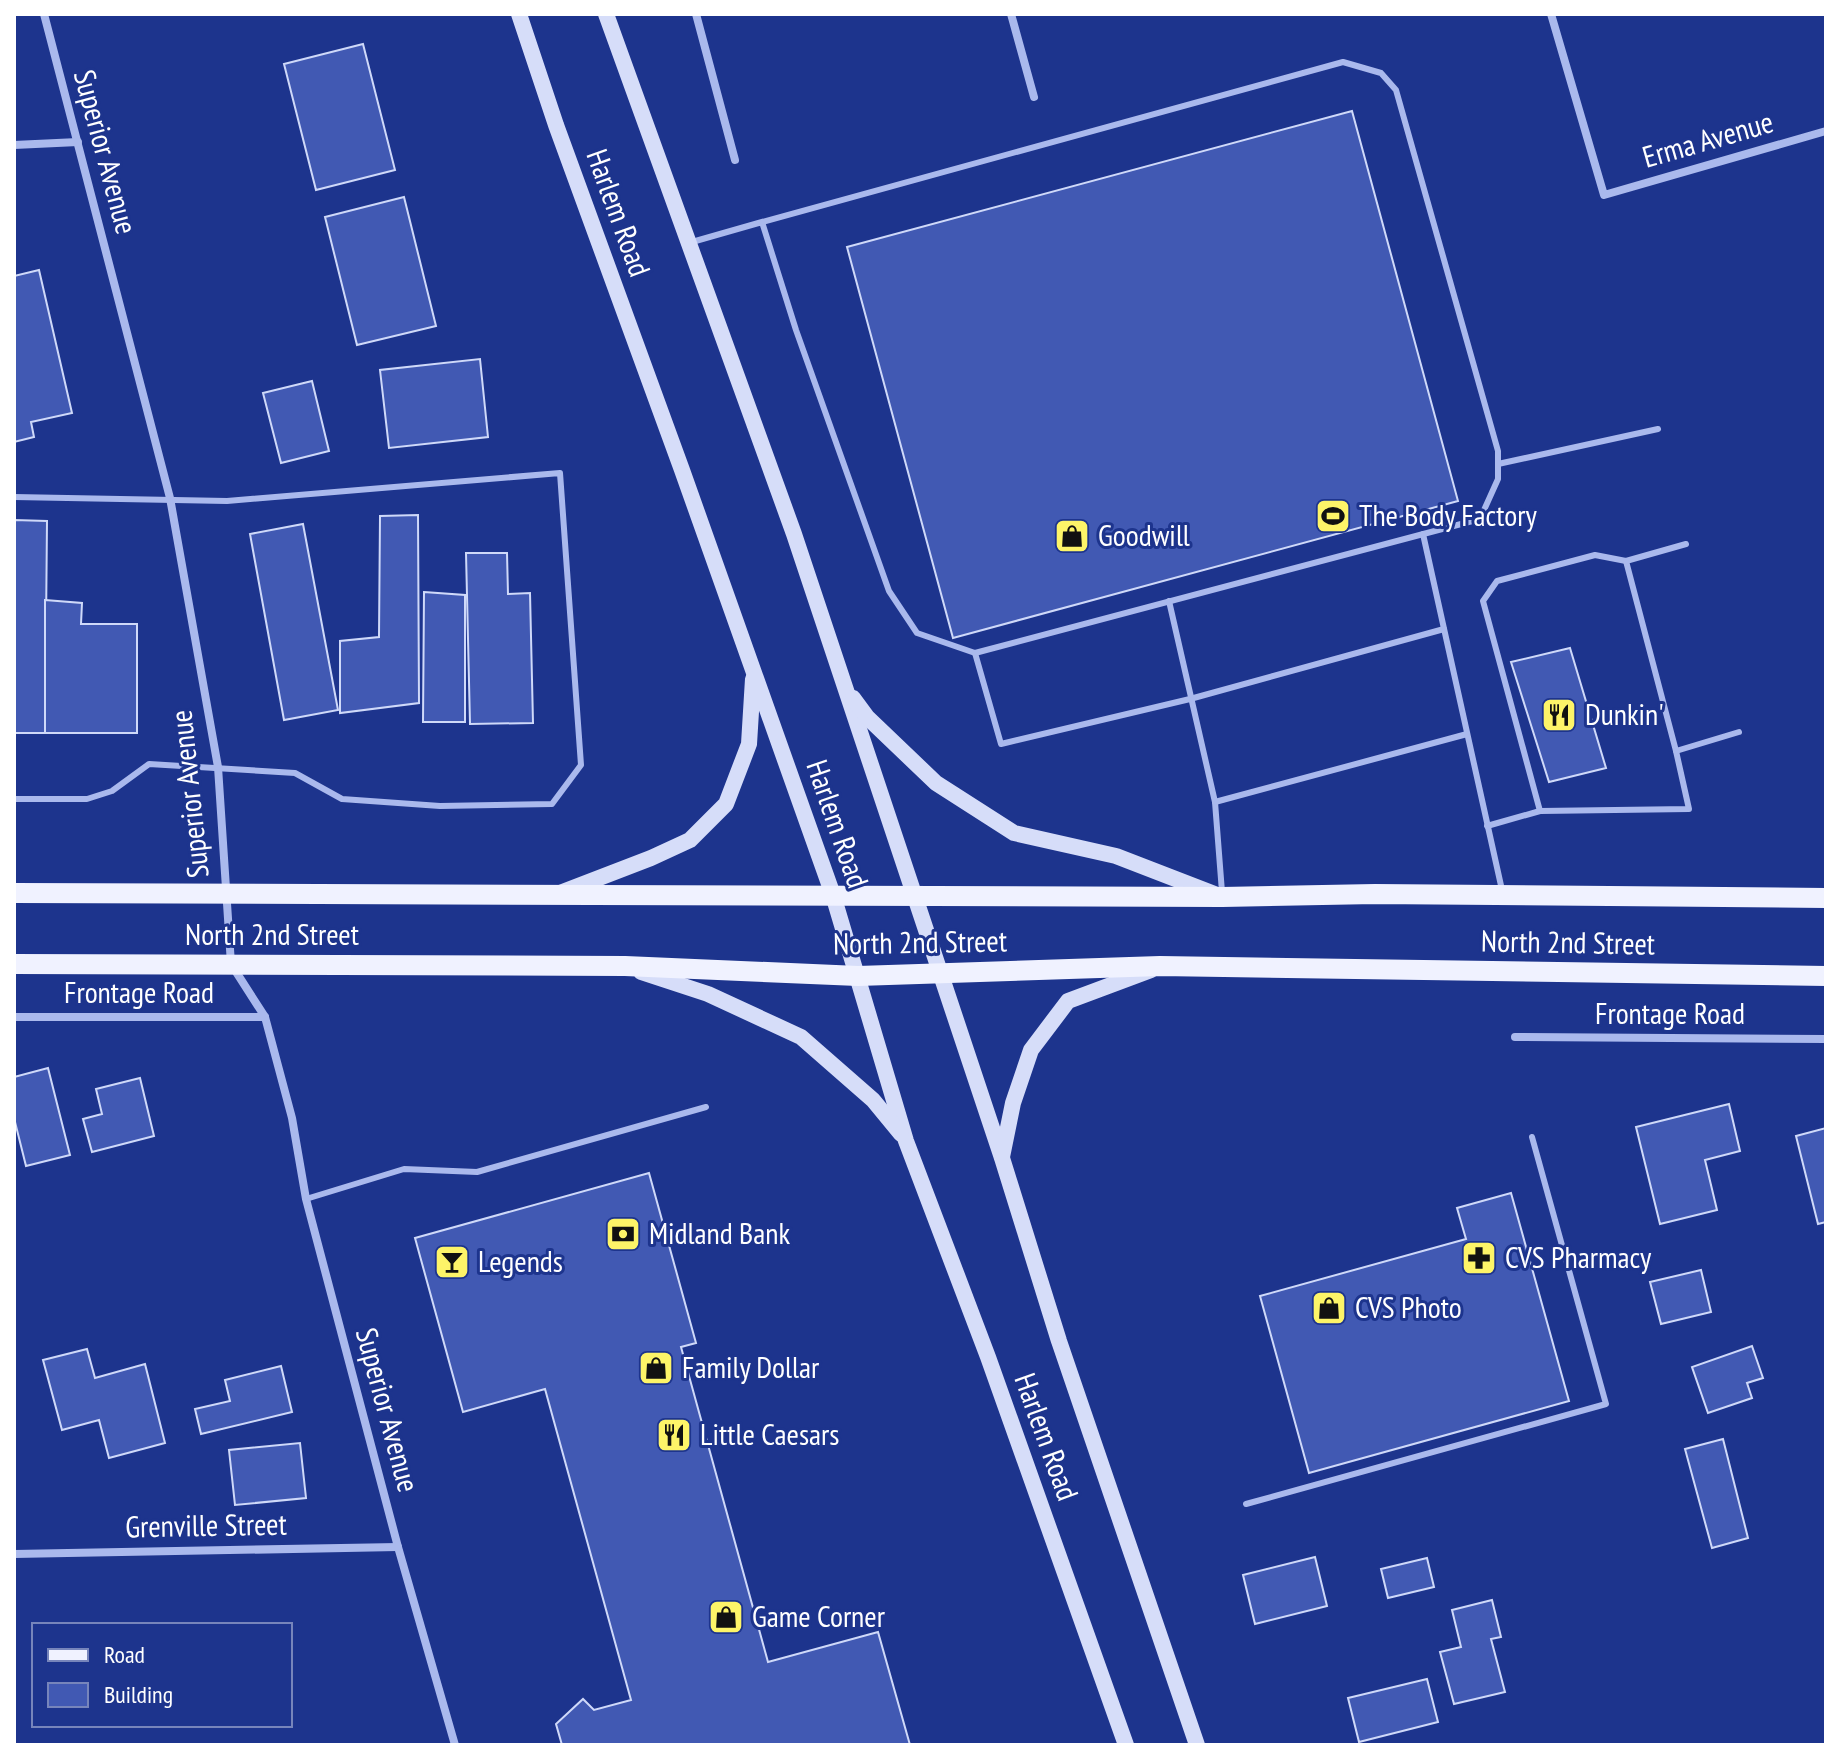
<svg xmlns="http://www.w3.org/2000/svg" width="1840" height="1759" font-family="'PT Sans Narrow',sans-serif">
<rect width="100%" height="100%" fill="#1d348d"/>
<g fill="#4159b3" stroke="#cfd9f9" stroke-width="2">
<polygon points="363,44 395,170 316,190 284,64"/>
<polygon points="1352,111 1458,501 953,638 847,247"/>
<polygon points="404,197 436,326 357,345 325,217"/>
<polygon points="39,270 72,413 31,422 34,437 14,442 14,276"/>
<polygon points="480,359 488,437 389,448 380,370"/>
<polygon points="312,381 329,451 281,463 263,393"/>
<polygon points="418,515 419,703 340,713 340,641 379,637 380,516"/>
<polygon points="14,520 47,521 45,733 14,733"/>
<polygon points="303,524 338,710 284,720 250,534"/>
<polygon points="466,553 507,553 508,594 530,593 533,723 470,724"/>
<polygon points="424,592 465,595 465,722 423,722"/>
<polygon points="45,600 82,603 81,624 137,624 137,733 45,733"/>
<polygon points="1570,648 1606,768 1549,782 1511,662"/>
<polygon points="48,1068 70,1155 26,1166 14,1118 14,1077"/>
<polygon points="140,1078 154,1136 92,1152 83,1119 102,1114 96,1089"/>
<polygon points="1729,1104 1740,1151 1705,1160 1717,1210 1660,1224 1636,1127"/>
<polygon points="1826,1128 1826,1222 1818,1224 1796,1136"/>
<polygon points="649,1173 696,1343 681,1347 768,1662 878,1632 910,1745 562,1745 556,1724 583,1699 594,1710 631,1700 545,1389 463,1412 415,1238"/>
<polygon points="1511,1193 1569,1401 1309,1473 1260,1296 1466,1239 1457,1208"/>
<polygon points="1701,1270 1711,1312 1661,1324 1650,1282"/>
<polygon points="1752,1346 1763,1378 1747,1383 1752,1398 1708,1413 1692,1367"/>
<polygon points="87,1349 95,1378 145,1364 165,1443 109,1458 99,1420 62,1430 43,1360"/>
<polygon points="281,1366 292,1412 201,1434 195,1409 230,1401 225,1380"/>
<polygon points="1723,1439 1748,1538 1712,1548 1685,1449"/>
<polygon points="300,1443 306,1498 235,1505 229,1450"/>
<polygon points="1315,1557 1327,1606 1255,1624 1243,1575"/>
<polygon points="1427,1558 1434,1587 1388,1598 1381,1569"/>
<polygon points="1492,1600 1501,1637 1491,1639 1505,1692 1454,1704 1440,1652 1461,1647 1452,1610"/>
<polygon points="1427,1679 1438,1722 1359,1742 1348,1698"/>
</g>
<g fill="none" stroke-linecap="round" stroke-linejoin="round">
<g stroke="#aab9ed" stroke-width="6">
<polyline points="692,242 762,222 1343,62 1381,73 1396,90 1498,451 1498,479 1480,519 975,653 917,633 889,591 796,330 762,222"/>
<polyline points="1498,464 1658,429"/>
<polyline points="14,497 227,501 560,473 581,765 552,804 440,806 342,799 295,773 149,764 112,791 87,799 14,799"/>
<polyline points="1423,534 1502,890"/>
<polyline points="1686,544 1626,561 1676,751 1739,732"/>
<polyline points="1169,601 1215,802 1222,892"/>
<polyline points="975,653 1001,744 1190,699 1444,629"/>
<polyline points="1215,802 1467,734"/>
<polyline points="1540,811 1483,601 1497,581 1595,555 1626,561"/>
<polyline points="1487,826 1540,811 1689,809 1676,751"/>
<polyline points="306,1199 404,1169 477,1172 706,1107"/>
<polyline points="1246,1504 1606,1404 1532,1137"/>
</g>
<g stroke="#aab9ed" stroke-width="8">
<polyline points="44,14 170,498 218,767 231,964 265,1017 292,1118 306,1199 398,1547 455,1745"/>
<polyline points="696,14 735,160"/>
<polyline points="1011,14 1034,97"/>
<polyline points="1551,14 1604,195 1826,131"/>
<polyline points="14,145 78,142"/>
<polyline points="14,1017 265,1017"/>
<polyline points="1515,1037 1826,1039"/>
<polyline points="14,1554 398,1547"/>
</g>
<g stroke="#d6ddf9" stroke-width="16">
<polyline points="519,14 556,125 682,470 833,895 906,1141 988,1357 1126,1745"/>
<polyline points="606,14 794,534 1002,1158 1059,1341 1197,1745"/>
<polyline points="853,698 867,717 936,783 1014,833 1116,856 1217,895"/>
<polyline points="560,893 651,858 690,840 726,804 749,744 753,679"/>
<polyline points="641,972 708,994 801,1037 873,1100 901,1134"/>
<polyline points="1002,1157 1013,1103 1031,1050 1068,1001 1151,970"/>
</g>
<g stroke="#f0f2ff" stroke-width="20">
<polyline points="14,893 1222,897 1375,894 1826,898"/>
<polyline points="14,964 625,966 858,976 1160,966 1826,976"/>
</g>
</g>
<defs>
<g id="stadium-square" transform="scale(1.8)"><rect x="-9" y="-9" width="18" height="18" rx="4" fill="#fdf468" stroke="#1d348d"/><path d="M0-5a6.5 5 0 1 0 0 10a6.5 5 0 1 0 0-10ZM-3.5-1.8h7v3.6h-7Z" fill="#111"/></g>
<g id="shop-square" transform="scale(1.8)"><rect x="-9" y="-9" width="18" height="18" rx="4" fill="#fdf468" stroke="#1d348d"/><path d="M-5-2.5h2.3a2.7 3.5 0 0 1 5.4 0H5L5.5 6h-11ZM-1.5-2.5h3a1.5 2.3 0 0 0-3 0Z" fill="#111"/></g>
<g id="restaurant-square" transform="scale(1.8)"><rect x="-9" y="-9" width="18" height="18" rx="4" fill="#fdf468" stroke="#1d348d"/><path d="M-5-6h1v4h1v-4h1v4h1v-4h1v5L-1.5 .5V6h-2V.5L-5-1ZM5-6V6H3V1.5H1.5Q1.5-4 5-6Z" fill="#111"/></g>
<g id="bank-square" transform="scale(1.8)"><rect x="-9" y="-9" width="18" height="18" rx="4" fill="#fdf468" stroke="#1d348d"/><path d="M-6-4H6V4H-6ZM0-2.3a2.3 2.3 0 1 0 0 4.6a2.3 2.3 0 1 0 0-4.6Z" fill="#111"/></g>
<g id="pharmacy-square" transform="scale(1.8)"><rect x="-9" y="-9" width="18" height="18" rx="4" fill="#fdf468" stroke="#1d348d"/><path d="M-2-6h4v4h4v4h-4v4h-4v-4h-4v-4h4Z" fill="#111"/></g>
<g id="bar-square" transform="scale(1.8)"><rect x="-9" y="-9" width="18" height="18" rx="4" fill="#fdf468" stroke="#1d348d"/><path d="M-6-5H6L.8 .8V4.5H3.5V6h-7V4.5H-.8V.8Z" fill="#111"/></g>
</defs>
<g fill-rule="evenodd">
<use href="#stadium-square" x="1333" y="516"/>
<use href="#shop-square" x="1072" y="536"/>
<use href="#restaurant-square" x="1559" y="715"/>
<use href="#bank-square" x="623" y="1234"/>
<use href="#pharmacy-square" x="1479" y="1258"/>
<use href="#bar-square" x="452" y="1262"/>
<use href="#shop-square" x="1329" y="1308"/>
<use href="#shop-square" x="656" y="1368"/>
<use href="#restaurant-square" x="674" y="1435"/>
<use href="#shop-square" x="726" y="1617"/>
</g>
<g text-anchor="middle" stroke-width="6" stroke-linejoin="round" paint-order="stroke">
<g font-size="30" fill="#fff" stroke="#1d348d">
<text transform="translate(1708 140) rotate(-16)" y="10">Erma Avenue</text>
<text transform="translate(105 152) rotate(75)" y="10">Superior Avenue</text>
<text transform="translate(618 213) rotate(70)" y="10">Harlem Road</text>
<text transform="translate(190 794) rotate(-96)" y="10">Superior Avenue</text>
<text transform="translate(837 824) rotate(71)" y="10">Harlem Road</text>
<text x="272" y="945">North 2nd Street</text>
<text transform="translate(920 943) rotate(-1)" y="10">North 2nd Street</text>
<text transform="translate(1568 943) rotate(1)" y="10">North 2nd Street</text>
<text x="139" y="1003">Frontage Road</text>
<text x="1670" y="1024">Frontage Road</text>
<text transform="translate(387 1410) rotate(75)" y="10">Superior Avenue</text>
<text transform="translate(1046 1437) rotate(70)" y="10">Harlem Road</text>
<text transform="translate(206 1526) rotate(-1)" y="10">Grenville Street</text>
</g>
<g font-size="30" fill="#fff" stroke="#1d348d" text-anchor="start">
<text x="1359" y="526">The Body Factory</text>
<text x="1098" y="546">Goodwill</text>
<text x="1585" y="725">Dunkin'</text>
<text x="649" y="1244">Midland Bank</text>
<text x="1505" y="1268">CVS Pharmacy</text>
<text x="478" y="1272">Legends</text>
<text x="1355" y="1318">CVS Photo</text>
<text x="682" y="1378">Family Dollar</text>
<text x="700" y="1445">Little Caesars</text>
<text x="752" y="1627">Game Corner</text>
</g>
</g>
<rect width="1840" height="1759" fill="none" stroke="#ffffff" stroke-width="32"/>
<rect x="32" y="1623" width="260" height="104" fill="#1d348d" stroke="#7785bb" stroke-width="2"/>
<rect x="48" y="1649" width="40" height="12" fill="#f0f2ff" stroke="#7785bb" stroke-width="2"/>
<text x="104" y="1663" font-size="24" fill="#ffffff">Road</text>
<rect x="48" y="1683" width="40" height="24" fill="#4159b3" stroke="#7785bb" stroke-width="2"/>
<text x="104" y="1703" font-size="24" fill="#ffffff">Building</text>
</svg>
